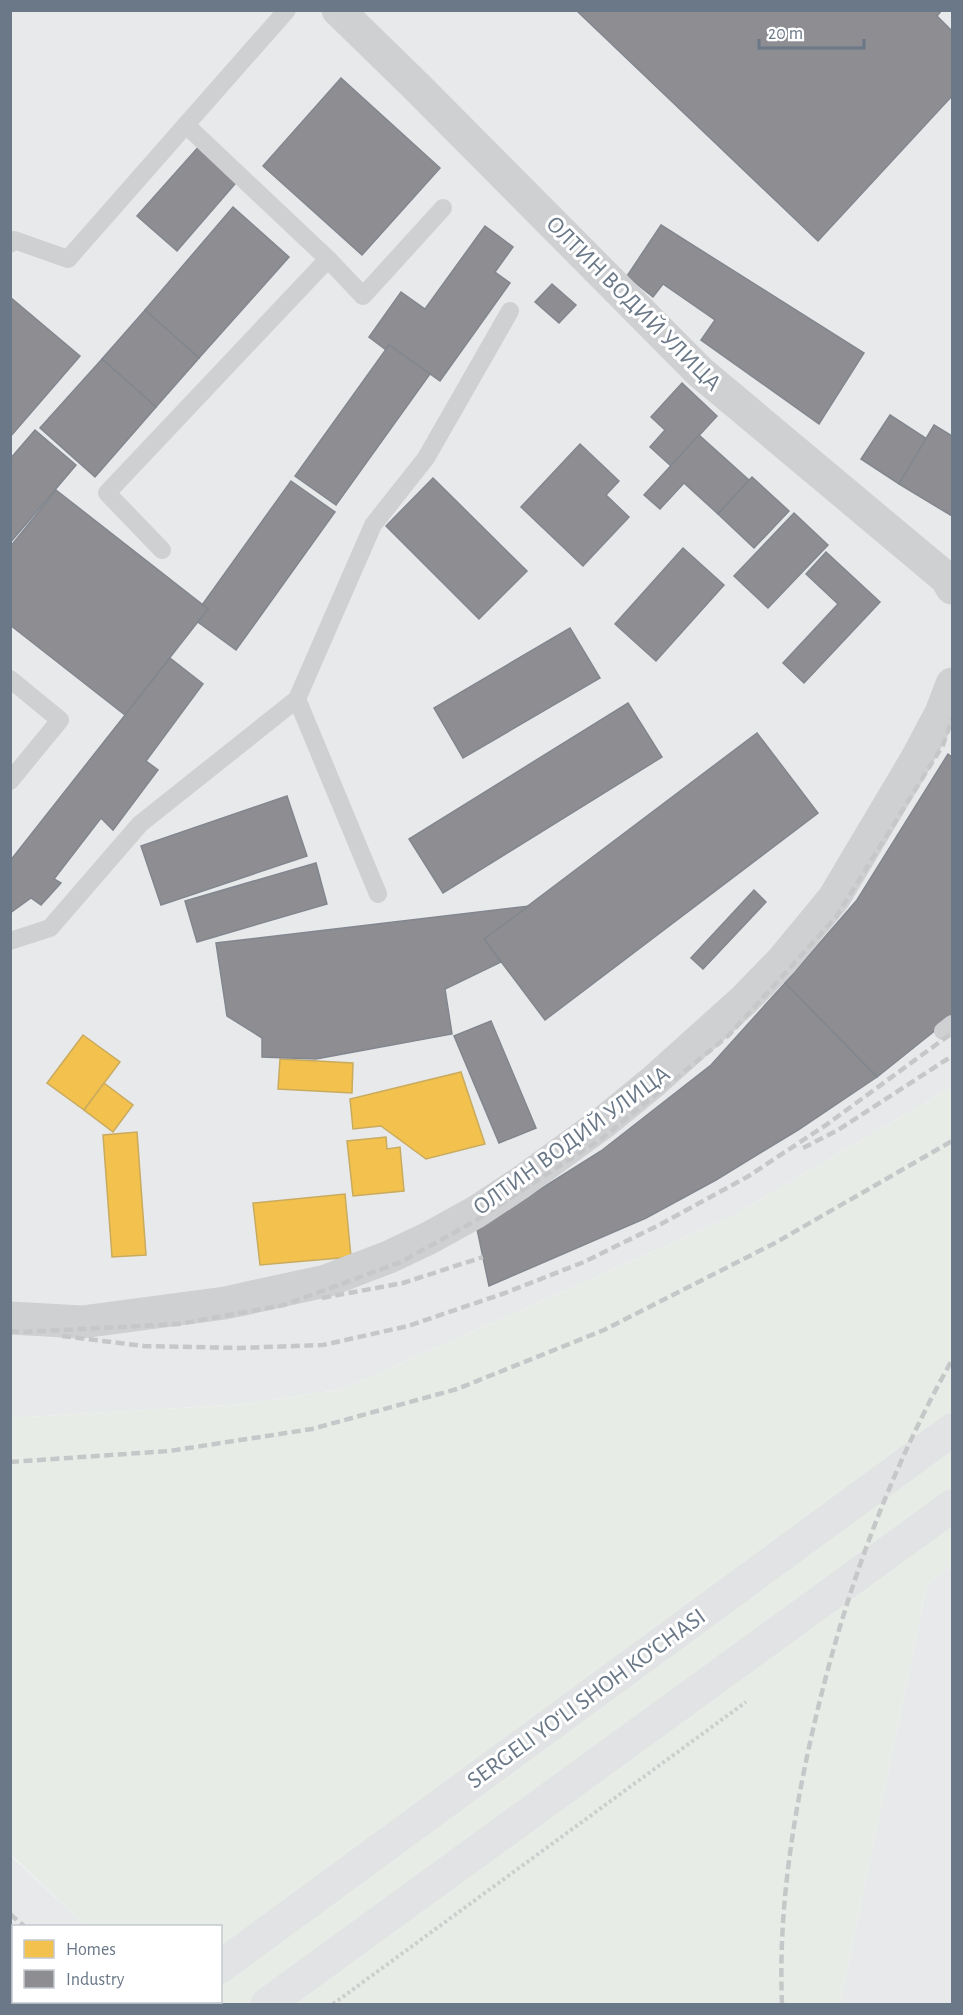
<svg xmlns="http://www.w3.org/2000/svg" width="963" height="2015" font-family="'Alegreya Sans',sans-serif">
<rect width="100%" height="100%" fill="#f9f9f9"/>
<g fill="#e8e9ea">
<polygon points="11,11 952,11 952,1087 729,1218 343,1389 245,1404 11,1418"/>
<polygon points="952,1565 952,2004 840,2004 927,1585"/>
<polygon points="10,1855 86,1926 14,1926 14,2002 165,2002 168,2004 11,2004"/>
</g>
<polygon fill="#e8ece7" points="952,1087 952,1565 927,1585 840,2004 168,2004 165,2002 220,2002 220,1926 86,1926 11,1855 10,1418 245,1404 343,1389 729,1218"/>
<g fill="#f2c14e" stroke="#c9ab5f" stroke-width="1.5">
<polygon points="83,1035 120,1062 84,1110 47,1083"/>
<polygon points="280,1059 353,1063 352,1093 278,1089"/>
<polygon points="461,1072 485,1144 426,1159 381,1126 353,1129 350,1099"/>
<polygon points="104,1083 133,1105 113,1132 84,1110"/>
<polygon points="137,1132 146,1255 112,1257 103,1135"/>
<polygon points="386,1137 387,1149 400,1147 404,1191 353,1196 347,1141"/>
<polygon points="345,1194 351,1257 260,1265 253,1203"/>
</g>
<g fill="#8d8d92" stroke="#82878f" stroke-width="1.5">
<polygon points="576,10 942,10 937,16 952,31 952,96 818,241"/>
<polygon points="341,78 440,168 362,255 263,166"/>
<polygon points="201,144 240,178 177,251 137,216"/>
<polygon points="233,207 289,257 199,358 145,310"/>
<polygon points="661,225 864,353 819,424 701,340 715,320 663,284 653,297 627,276"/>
<polygon points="485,226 513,247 495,272 510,283 440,381 389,345 386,350 369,337 401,292 425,309"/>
<polygon points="552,284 576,305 559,323 535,302"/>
<polygon points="10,297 80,356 10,437"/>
<polygon points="145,310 199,358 156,407 102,359"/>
<polygon points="389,345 430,374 336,505 295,476"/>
<polygon points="102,359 156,407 95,477 40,428"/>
<polygon points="682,383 717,416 671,466 650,447 665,430 651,417"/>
<polygon points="890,415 927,439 899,484 861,459"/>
<polygon points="934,425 952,436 952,516 899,484"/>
<polygon points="35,430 76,465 10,543 10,459"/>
<polygon points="699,435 749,480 718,514 684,483 660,509 644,495"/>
<polygon points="580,444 619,481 606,495 629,517 583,566 521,507"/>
<polygon points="752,477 789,511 754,548 718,514"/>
<polygon points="433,478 527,571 479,619 386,526"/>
<polygon points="291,481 335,512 236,650 198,622 208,609 202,605"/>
<polygon points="56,490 208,609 125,715 10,625 10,547"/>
<polygon points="794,513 828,545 768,608 734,576"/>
<polygon points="683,548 724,585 656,661 615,624"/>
<polygon points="826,552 880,602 804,683 783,663 838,604 806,574"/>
<polygon points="570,628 600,678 463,758 434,708"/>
<polygon points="170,658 203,684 146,761 158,770 113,830 101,818 54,879 61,883 41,905 31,898 10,913 10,861"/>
<polygon points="628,703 662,757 443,893 409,839"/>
<polygon points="757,733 818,813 545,1020 484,939"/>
<polygon points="948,754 952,757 952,1017 877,1077 785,983 857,900"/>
<polygon points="287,796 307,856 161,905 141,846"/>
<polygon points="316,863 327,904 197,942 185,901"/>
<polygon points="754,890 766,902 703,969 691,958"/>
<polygon points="529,906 484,939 501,962 445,989 452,1034 316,1059 262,1057 262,1038 227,1016 216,943"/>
<polygon points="785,983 877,1077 798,1130 716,1180 646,1218 489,1286 477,1229 601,1151 711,1065"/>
<polygon points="491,1021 536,1128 499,1143 454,1036"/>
</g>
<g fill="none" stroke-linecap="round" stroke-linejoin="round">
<polyline stroke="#cdcece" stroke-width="4" stroke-dasharray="3 3" stroke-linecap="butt" points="333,2004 746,1702"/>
<g stroke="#cfd0d2" stroke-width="18">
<polyline points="10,244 14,240 68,259 287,10"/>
<polyline points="328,259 363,296 443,208"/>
<polyline points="162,550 107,493 328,259 186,125"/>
<polyline points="10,679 60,720 10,781"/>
<polyline points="297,699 378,894"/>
<polyline points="10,941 50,928 140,824 297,699 373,525 426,458 510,311"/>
<polyline points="943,1031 952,1024"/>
</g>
<g stroke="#cfd0d2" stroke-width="33">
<polyline points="338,10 417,87 700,372 946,578 952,588"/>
<polyline points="10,1318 82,1322 225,1303 326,1281 389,1257 429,1238 476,1212 520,1183 604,1122 654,1081 744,1000 782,961 834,898 916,760 941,713 952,684"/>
</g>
<g stroke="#e2e3e4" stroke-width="33">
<polyline points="220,1967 952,1430"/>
<polyline points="267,2004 952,1506"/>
</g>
<polyline stroke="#e2e3e4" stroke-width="33" points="160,2004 165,2002"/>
<g stroke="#c6c7c8" stroke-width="4.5" stroke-dasharray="9 4.5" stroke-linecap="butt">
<polyline points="803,1148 838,1130 952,1056"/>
<polyline points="322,1298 403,1283 483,1257"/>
<polyline points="10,1331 23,1332 179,1324 284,1305 401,1262 475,1221 601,1139 728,1036 836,917 943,745 952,719"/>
<polyline points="62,1336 144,1346 239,1348 323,1345 408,1326 505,1293 584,1262 661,1224 747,1177 826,1125 952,1033"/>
<polyline points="10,1462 169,1451 312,1429 457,1389 604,1330 775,1243 952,1141"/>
<polyline points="10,1914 24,1926"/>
<polyline points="101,2002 104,2004"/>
<path d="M782 2004C778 1911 793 1816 814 1725 844 1596 887 1476 952 1360"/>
</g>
</g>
<g text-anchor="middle" stroke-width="6" stroke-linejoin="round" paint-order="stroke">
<g font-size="24" fill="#6a7888" stroke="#fff">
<text transform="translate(634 303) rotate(45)" y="8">ОЛТИН ВОДИЙ УЛИЦА</text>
<text transform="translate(571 1140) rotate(-36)" y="8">ОЛТИН ВОДИЙ УЛИЦА</text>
<text transform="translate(586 1698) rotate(-36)" y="8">SERGELI YO‘LI SHOH KO‘CHASI</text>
</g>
</g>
<rect width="963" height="2015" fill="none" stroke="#6a7888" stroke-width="24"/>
<rect x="12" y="1925" width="210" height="78" fill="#ffffff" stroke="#c3c9cf" stroke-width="1.5"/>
<rect x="24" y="1940" width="30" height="18" fill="#f2c14e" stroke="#c3c9cf" stroke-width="1.5"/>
<text x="66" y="1955" font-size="18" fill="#6a7888">Homes</text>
<rect x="24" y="1970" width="30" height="18" fill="#8d8d92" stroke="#c3c9cf" stroke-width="1.5"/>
<text x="66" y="1985" font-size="18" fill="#6a7888">Industry</text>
<path d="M759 39v9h105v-9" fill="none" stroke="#6a7888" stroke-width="3"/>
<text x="768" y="39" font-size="18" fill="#6a7888" stroke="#ffffff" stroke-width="4.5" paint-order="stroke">20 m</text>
</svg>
